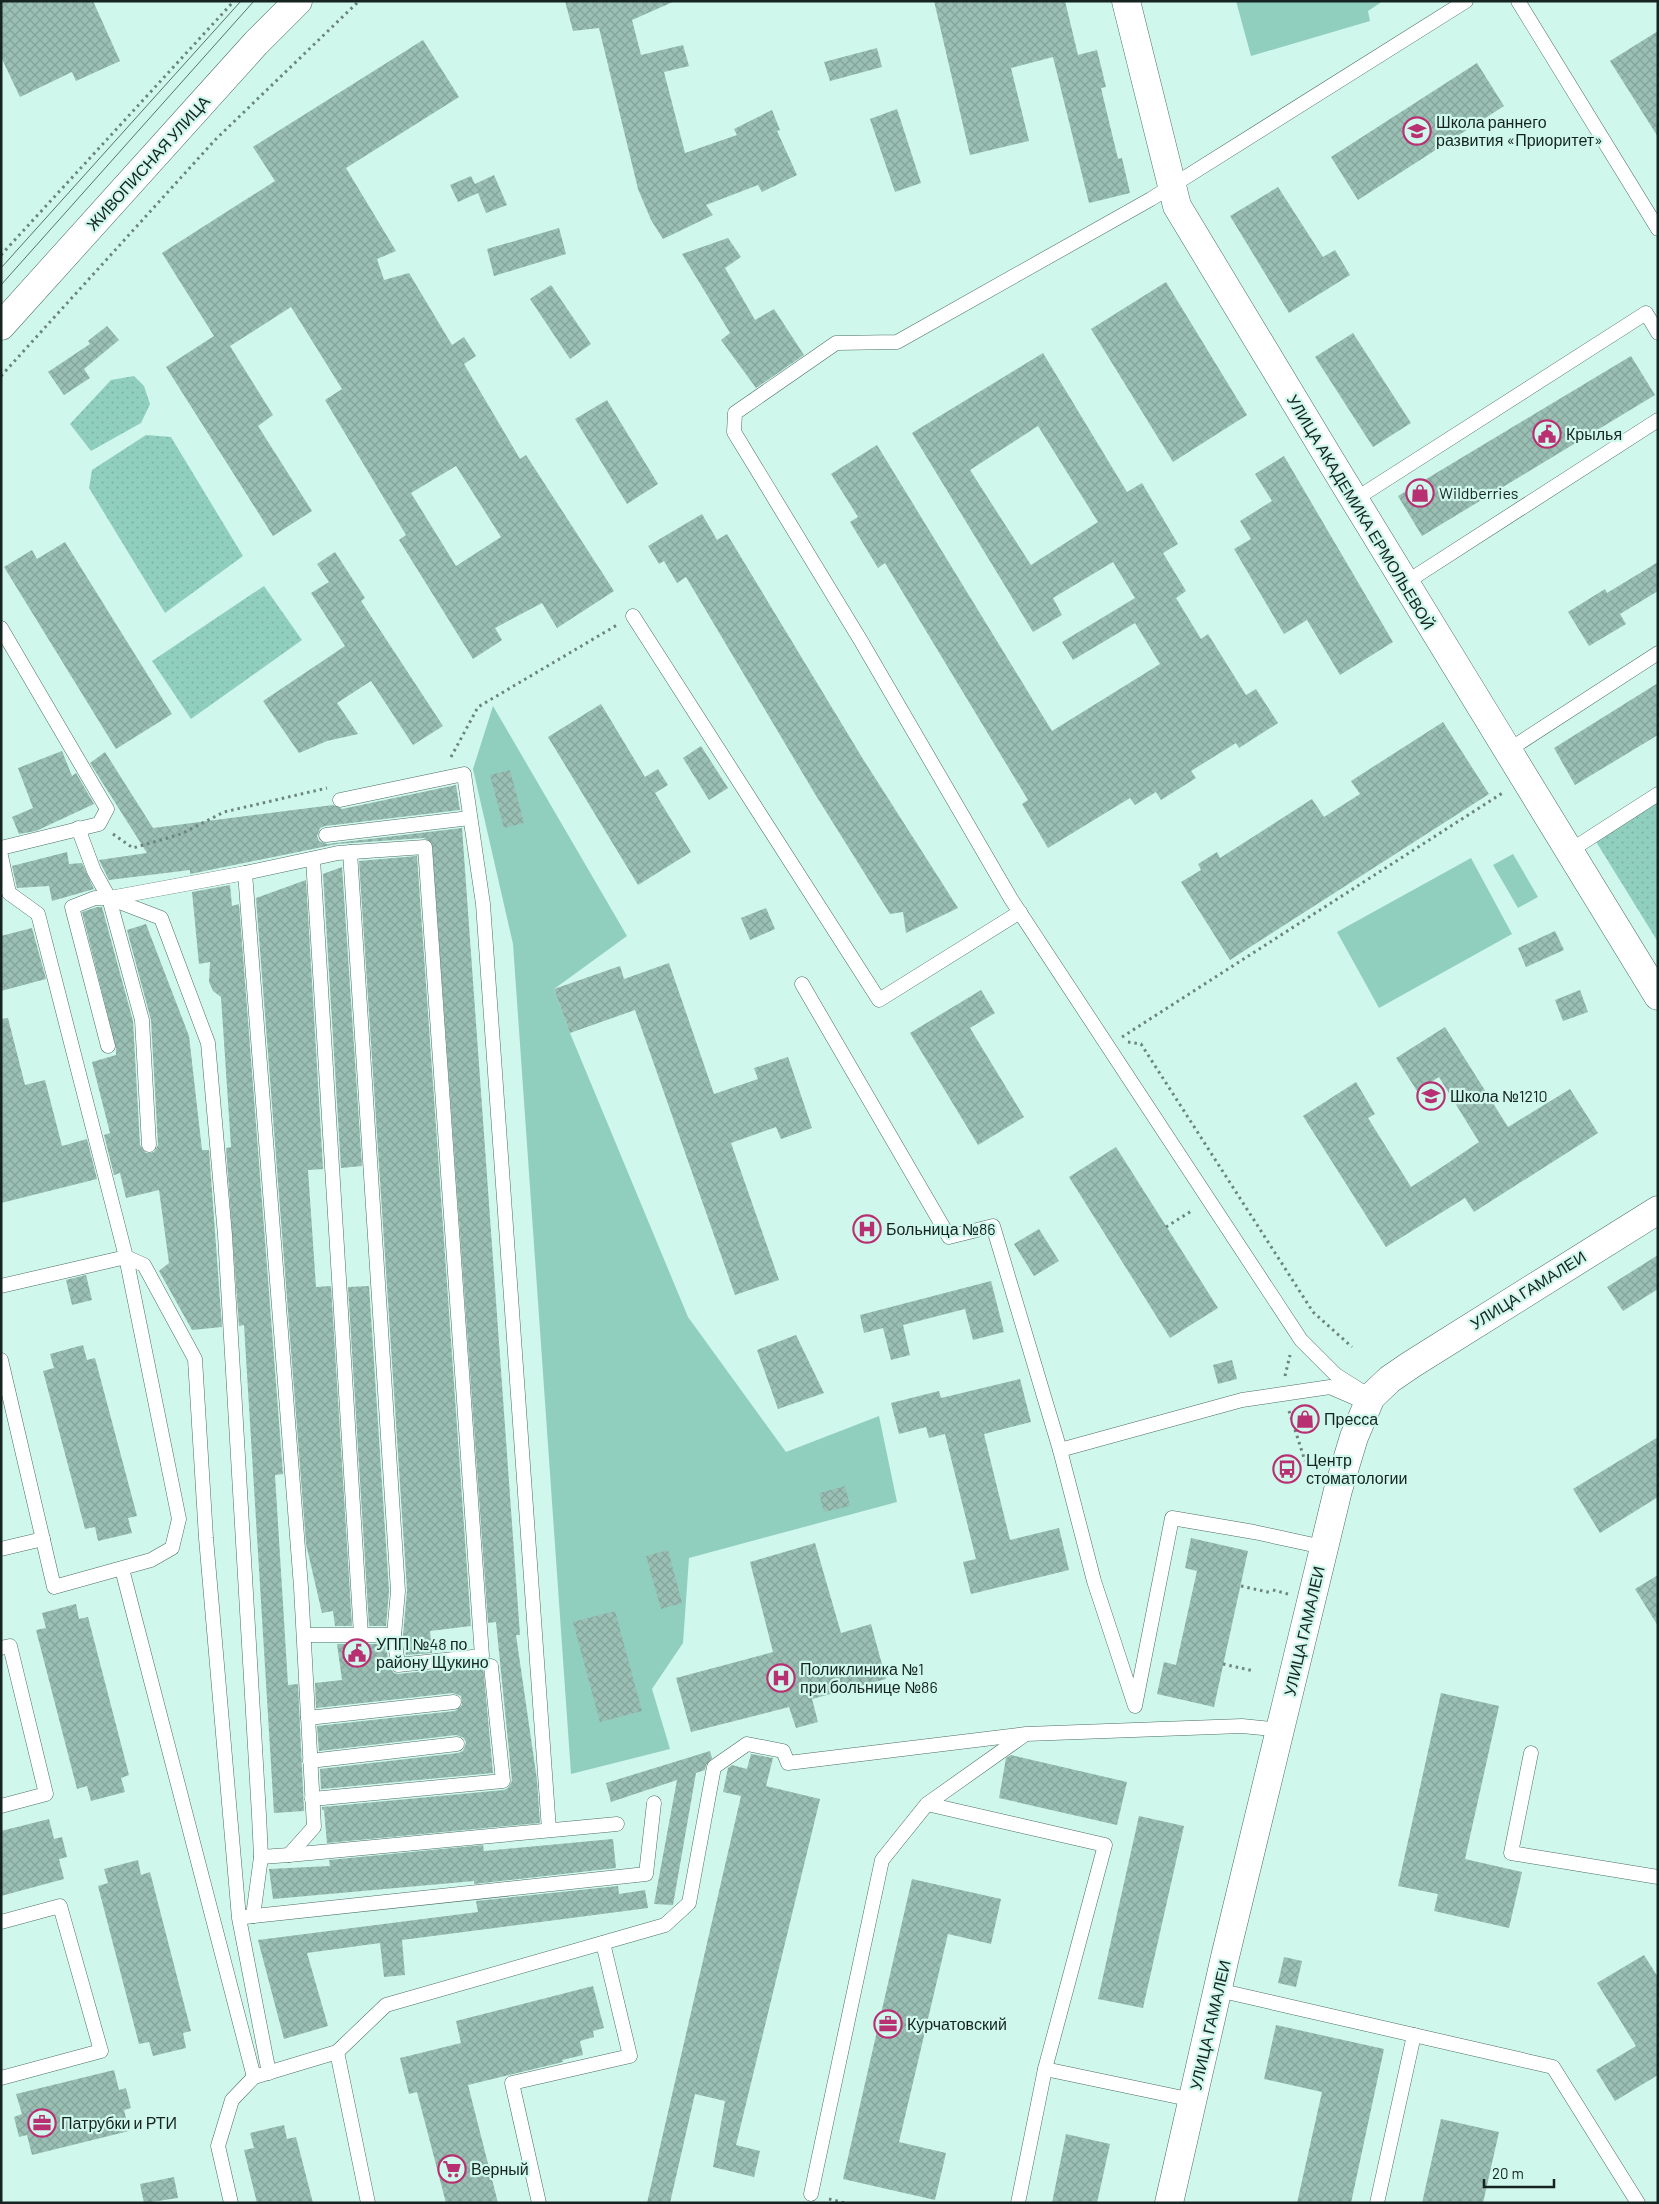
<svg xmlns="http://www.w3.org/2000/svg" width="1659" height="2204" font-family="Barlow,sans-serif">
<defs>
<pattern id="grass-dots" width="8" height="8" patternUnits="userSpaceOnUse" patternTransform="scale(1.25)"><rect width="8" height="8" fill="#90cfbe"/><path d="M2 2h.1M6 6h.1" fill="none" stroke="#7bb2a3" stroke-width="1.8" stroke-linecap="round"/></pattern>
<pattern id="building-cross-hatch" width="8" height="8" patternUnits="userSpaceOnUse" patternTransform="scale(1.25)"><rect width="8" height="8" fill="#9abfb4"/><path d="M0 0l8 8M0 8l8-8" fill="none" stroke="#84a49a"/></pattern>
</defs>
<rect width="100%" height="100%" fill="#d0f7ec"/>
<g fill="url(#grass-dots)">
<polygon points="134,376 144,386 150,404 141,423 91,451 70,424 111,380"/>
<polygon points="146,435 171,437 243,556 165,613 89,488 92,470"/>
<polygon points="264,586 302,640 191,719 152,661"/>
<polygon points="1658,801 1658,942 1595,840"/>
</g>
<g fill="#90cfbe">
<polygon points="1236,1 1383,1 1368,11 1370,21 1251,56"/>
<polygon points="493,706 627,936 554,989 570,1033 688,1317 786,1452 879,1416 897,1502 689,1558 683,1643 652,1689 670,1749 571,1774 513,944 473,769"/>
<polygon points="1513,854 1538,897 1518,908 1493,865"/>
<polygon points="1471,858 1512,934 1379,1008 1337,932"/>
</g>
<g fill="url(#building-cross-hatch)" fill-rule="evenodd">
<polygon points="1,1 93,1 120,61 76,81 72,72 20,97 1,57"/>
<polygon points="565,1 675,1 632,20 641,55 683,45 689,66 664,72 685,153 737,135 734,129 772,110 780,130 777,131 797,175 762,192 758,185 706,205 713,215 663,239 651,220 638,189 599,28 573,31"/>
<polygon points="934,1 1065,1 1078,55 1097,50 1106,87 1101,88 1118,159 1122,158 1130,193 1089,203 1053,57 1011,68 1029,141 970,155"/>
<polygon points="1658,31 1658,137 1610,61"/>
<path d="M423 40 459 97 346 168 396 251 377 259 384 280 409 273 452 345 464 337 476 356 464 364 520 459 526 455 614 591 557 628 542 603 495 628 502 640 473 659 399 540 406 535 325 400 342 389 291 307 230 346 273 415 258 426 312 511 273 536 166 367 214 336 162 253 275 181 253 147ZM456 466 501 537 456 566 411 493Z"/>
<polygon points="877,48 882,67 830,81 824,62"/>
<polygon points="1477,63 1504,106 1358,200 1331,157"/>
<polygon points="897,109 921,183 895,192 870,119"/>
<polygon points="494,175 507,205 486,213 478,193 458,202 450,185 471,176 475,184"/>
<polygon points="1278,187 1323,257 1335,250 1350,275 1289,313 1230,216"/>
<polygon points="559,228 566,254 494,276 487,249"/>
<polygon points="728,238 741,257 725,268 755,320 774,309 804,355 756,388 721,340 730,333 682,254"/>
<polygon points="1166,282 1247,415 1173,462 1091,329"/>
<polygon points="551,285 591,344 570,359 530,299"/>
<polygon points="107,326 119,340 84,369 90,378 64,395 48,372 90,344 88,341"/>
<polygon points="1353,333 1411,423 1373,447 1315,357"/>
<path d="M1043 353 1127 492 1142 483 1178 544 1163 553 1186 591 1176 598 1201 639 1208 634 1246 695 1256 689 1278 723 1239 748 1236 743 1191 771 1196 778 1161 800 1156 792 1135 805 1130 798 1048 848 1022 804 1028 800 885 563 878 568 850 522 858 517 831 474 877 445 1052 731 1160 664 1135 623 1073 660 1062 642 1135 598 1113 562 1053 598 1062 615 1033 632 912 433ZM1038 426 1098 522 1031 565 970 470Z"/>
<polygon points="1631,356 1655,395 1422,536 1398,496"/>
<polygon points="607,400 658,484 627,504 575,419"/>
<polygon points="1284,456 1393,642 1340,675 1307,620 1284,634 1234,549 1251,539 1240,521 1272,501 1255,474"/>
<polygon points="702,514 717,540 727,534 863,759 958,908 906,933 903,912 890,914 815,794 686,577 677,583 664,561 659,564 648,546"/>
<polygon points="65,542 172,714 116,749 4,567 32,550 37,559"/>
<polygon points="335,552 365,598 361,601 443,726 413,745 371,681 337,703 358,734 327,741 299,753 263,701 345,646 311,593 329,582 317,564"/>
<polygon points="1658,562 1658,591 1620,614 1626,624 1589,646 1568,612 1605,589 1607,593"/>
<polygon points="1658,683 1658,735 1575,785 1554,748"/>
<polygon points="601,704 645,777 658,769 668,785 655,793 691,852 638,885 548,737"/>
<polygon points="1443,722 1489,794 1230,960 1181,882 1201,870 1198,864 1217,852 1220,858 1312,799 1324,817 1360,794 1351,781"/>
<polygon points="701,746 728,788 709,800 683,758"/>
<polygon points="62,751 72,776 76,773 94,804 36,831 19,834 12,817 33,808 18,768"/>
<polygon points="105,752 153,828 333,805 342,809 456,785 460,810 325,826 320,828 317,836 319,841 327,844 462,828 520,1635 516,1635 537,1780 540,1823 327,1843 324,1810 322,1810 322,1807 504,1790 508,1788 512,1781 496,1622 488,1623 432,843 424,838 337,844 190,874 190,870 109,880 99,860 147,853 90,763"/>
<polygon points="510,770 524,823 504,828 490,775"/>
<polygon points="67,852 69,864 82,863 94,889 52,901 49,886 17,888 12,866"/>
<polygon points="417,856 471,1626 430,1631 432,1653 406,1655 403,1635 407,1590 359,861"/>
<polygon points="342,867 362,1166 341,1168 323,874"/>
<polygon points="306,880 323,1169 308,1170 316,1287 331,1286 352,1626 335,1626 333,1611 322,1613 306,1544 256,898"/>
<polygon points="230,885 232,906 239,904 283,1474 275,1475 288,1685 298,1684 304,1811 274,1813 244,1325 239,1326 226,1148 231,1147 221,997 213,991 209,982 210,962 199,964 192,892"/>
<polygon points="97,907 102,907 133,1021 140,1145 146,1153 154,1152 158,1145 151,1020 127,930 146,924 189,1036 202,1150 209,1150 222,1327 192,1330 159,1271 169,1263 159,1190 126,1198 120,1173 114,1175 104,1135 110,1133 92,1062 116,1055 116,1048 82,912"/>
<polygon points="766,908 775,929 750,940 741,918"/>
<polygon points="32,928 46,979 1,991 1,936"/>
<polygon points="1555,931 1564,950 1526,967 1518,948"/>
<polygon points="669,963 714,1094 758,1079 754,1068 788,1057 812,1128 781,1139 776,1127 731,1143 779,1280 735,1295 635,1010 570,1033 554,989 620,966 624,979"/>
<polygon points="981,990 995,1013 970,1028 1024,1117 978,1145 910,1033"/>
<polygon points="1580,990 1588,1012 1563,1021 1555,1000"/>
<polygon points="8,1018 25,1085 45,1080 62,1146 87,1139 97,1179 1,1203 1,1019"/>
<polygon points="1445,1027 1508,1127 1570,1089 1598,1133 1474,1212 1465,1198 1386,1247 1303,1116 1356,1082 1375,1114 1368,1118 1411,1187 1445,1165 1479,1142 1439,1077 1417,1091 1396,1058"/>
<polygon points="1116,1147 1218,1308 1170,1338 1069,1177"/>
<polygon points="1039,1229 1059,1261 1034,1276 1014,1244"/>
<polygon points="1658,1255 1658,1289 1623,1311 1607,1287"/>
<polygon points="86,1275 92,1300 72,1305 66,1280"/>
<polygon points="991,1281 1004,1332 973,1340 965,1309 903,1325 910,1355 891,1360 883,1328 864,1333 860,1315"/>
<polygon points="369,1286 389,1591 386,1626 369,1626 348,1287"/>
<polygon points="796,1335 824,1393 778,1409 757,1350"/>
<polygon points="83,1345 87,1360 95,1358 137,1516 128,1518 132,1533 98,1541 95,1527 85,1529 43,1371 54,1368 50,1354"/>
<polygon points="1232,1360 1237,1379 1218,1384 1213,1365"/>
<polygon points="1020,1379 1031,1422 984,1434 1010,1540 1059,1528 1069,1570 971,1594 963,1562 976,1559 945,1434 929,1438 926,1427 899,1434 891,1403 939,1391 941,1398"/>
<polygon points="1658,1437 1658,1497 1600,1533 1573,1489"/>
<polygon points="845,1486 850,1506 824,1512 819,1493"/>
<polygon points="1191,1538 1248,1551 1214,1707 1157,1694 1164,1662 1176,1665 1197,1571 1185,1568"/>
<polygon points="815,1543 841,1633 871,1624 886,1679 812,1699 818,1722 796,1728 789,1707 691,1732 676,1678 773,1652 750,1562"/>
<polygon points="668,1550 682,1603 661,1609 646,1556"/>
<polygon points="1658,1575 1658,1626 1635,1589"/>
<polygon points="76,1604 79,1619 88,1617 129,1775 121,1778 125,1792 91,1801 87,1786 77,1789 36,1630 46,1628 42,1613"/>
<polygon points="615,1611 642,1711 600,1722 573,1622"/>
<polygon points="337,1644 386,1644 389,1667 394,1673 398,1674 483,1665 493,1773 321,1789 320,1769 458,1753 463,1751 466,1743 464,1738 456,1735 319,1751 317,1726 455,1711 462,1705 461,1696 453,1693 316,1708 315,1683 342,1680"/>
<polygon points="1441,1693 1499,1706 1465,1859 1522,1872 1509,1928 1434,1911 1438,1894 1398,1886"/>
<polygon points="710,1751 712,1758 706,1765 705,1770 696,1773 673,1905 654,1904 677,1780 611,1802 606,1783"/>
<polygon points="751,1754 773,1758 766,1786 820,1799 736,2145 760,2151 754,2177 713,2167 725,2101 695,2094 670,2203 647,2203 741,1796 723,1792 728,1768 732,1765 747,1769"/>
<polygon points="1011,1755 1127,1782 1117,1825 999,1798 1006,1758"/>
<polygon points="1139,1816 1184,1826 1143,2008 1098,1999"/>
<polygon points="49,1819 54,1839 62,1837 67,1857 59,1859 64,1879 1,1896 1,1831"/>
<polygon points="613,1839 616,1868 474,1884 474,1881 273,1899 269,1869 330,1866 329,1860 483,1845 484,1851"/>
<polygon points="138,1860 141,1875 150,1872 191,2031 183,2033 186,2048 153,2056 149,2042 139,2044 98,1886 108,1883 104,1869"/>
<polygon points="912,1879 1001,1899 991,1944 948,1934 899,2142 946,2153 935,2200 843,2179"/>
<polygon points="618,1886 619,1894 645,1890 648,1908 402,1940 405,1975 384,1977 380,1943 307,1953 328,2026 284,2039 258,1940 478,1912 476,1901"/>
<polygon points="1644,1955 1658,1977 1658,2075 1615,2101 1596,2070 1636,2046 1597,1983"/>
<polygon points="1284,1957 1302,1961 1296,1987 1278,1983"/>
<polygon points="593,1986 604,2028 593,2031 594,2037 580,2041 583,2055 562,2060 563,2062 468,2085 498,2203 446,2203 417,2092 409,2094 400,2058 461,2043 456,2021"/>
<polygon points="1276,2025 1384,2049 1351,2203 1297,2203 1322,2092 1264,2079"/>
<polygon points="114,2070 119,2090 126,2088 131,2108 124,2110 129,2131 32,2155 27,2135 19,2137 14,2117 22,2114 16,2094"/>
<polygon points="1441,2119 1499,2132 1483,2203 1422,2203"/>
<polygon points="284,2125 287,2139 296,2137 313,2203 257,2203 244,2150 254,2148 250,2133"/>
<polygon points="1066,2134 1110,2144 1097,2203 1052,2203"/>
<polygon points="174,2177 178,2198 144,2203 140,2184"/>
</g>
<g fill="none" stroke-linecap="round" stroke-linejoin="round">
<g stroke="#4b6e65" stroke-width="15">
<g id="lane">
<polyline points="1518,1 1658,229"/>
<polyline points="1354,500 1646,313 1658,333"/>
<polyline points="1405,583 1658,420"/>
<polyline points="633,616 879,1000 1020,912"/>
<polyline points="1,628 107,809 99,824 1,848"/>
<polyline points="1507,751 1658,653"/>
<polyline points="340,800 464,774 483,904 549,1830"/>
<polyline points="78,828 94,871 109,898 142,1020 149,1145"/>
<polyline points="326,835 470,818"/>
<polyline points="350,852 398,1591 394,1635"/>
<polyline points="1568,852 1658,794"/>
<polyline points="1,856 9,893 38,914 126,1257 144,1265 195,1359 206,1538 239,1918 269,2073"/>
<polyline points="313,859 361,1635"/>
<polyline points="245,873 338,853 425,847 482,1656 398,1665 394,1635 304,1635"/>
<polyline points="110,898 245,873 301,1587 314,1827 289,1855 261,1857"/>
<polyline points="802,984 949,1237 993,1226 1060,1450 1242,1400 1330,1387 1367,1403"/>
<polyline points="108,1046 72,907 95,898 109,898 161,918 208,1043 225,1235 259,1815 261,1857 253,1916"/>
<polyline points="1,1286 126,1257 179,1519 172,1548 151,1560 54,1587 1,1360"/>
<polyline points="1371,1397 1336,1375 1301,1340 1011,899 861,641 734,432 735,413 836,343 897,342 1151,199 1466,1"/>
<polyline points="1060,1450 1094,1581 1135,1706 1172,1518 1254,1532 1323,1547"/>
<polyline points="1,1549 43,1539"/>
<polyline points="122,1569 254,2077"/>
<polyline points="1,1648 10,1646 46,1794 1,1806"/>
<polyline points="308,1718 454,1702"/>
<polyline points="1531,1753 1511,1853 1658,1877"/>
<polyline points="310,1761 457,1744"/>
<polyline points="312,1799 503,1781 491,1666"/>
<polyline points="289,1855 617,1824"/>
<polyline points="245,1917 646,1874 654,1803"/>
<polyline points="1,1922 60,1906 101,2051 1,2078"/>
<polyline points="1218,1990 1553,2067 1638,2203"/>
<polyline points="337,2052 368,2203"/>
<polyline points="1045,2069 1193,2100"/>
<polyline points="811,2194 882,1860 927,1804"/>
<polyline points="231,2203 218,2146 232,2100 254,2077 337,2052 386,2005 665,1925 689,1903 714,1767 747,1744 783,1751 788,1763 1026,1734 1242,1726 1281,1730"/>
<polyline points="539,2203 512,2083 630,2056 603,1943"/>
<polyline points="1018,2203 1045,2069 1105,1845 927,1804 1023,1736"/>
<polyline points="1377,2203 1414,2035"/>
</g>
</g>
<g stroke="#4b6e65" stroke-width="29">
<polyline id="street" points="1126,1 1177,206 1332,463 1658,996"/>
</g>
<g stroke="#4b6e65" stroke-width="29">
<g id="secondary">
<polyline points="1,326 256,43 298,1"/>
<polyline points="1169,2203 1225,1957 1338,1490 1354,1437 1371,1397 1390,1379 1412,1364 1658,1210"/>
</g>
</g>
<g stroke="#6b857e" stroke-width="3" stroke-dasharray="2.5 4" stroke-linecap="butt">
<polyline points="1,255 234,1"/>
<polyline points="1,376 215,140 359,1"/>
<polyline points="451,757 478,707 617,625"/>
<polyline points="113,834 133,848 181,834 224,812 327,788"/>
<polyline points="1122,1037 1504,792"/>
<polyline points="1128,1042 1141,1044 1313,1312 1352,1347"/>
<polyline points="1166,1227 1193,1210"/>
<polyline points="1285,1376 1290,1355"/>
<polyline points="1289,1411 1305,1461"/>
<polyline points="1241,1586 1272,1593"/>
<polyline points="1273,1590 1288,1594"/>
<polyline points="1223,1664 1254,1671"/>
<polyline points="829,2199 845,2203"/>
</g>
<use href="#lane" stroke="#fff" stroke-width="14"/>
<use href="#street" stroke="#fff" stroke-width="28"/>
<use href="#secondary" stroke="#fff" stroke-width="28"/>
<g stroke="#5a726b" stroke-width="1">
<polyline points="1,268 241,1"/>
<polyline points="1,285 254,1"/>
</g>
</g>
<defs>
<g id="school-ring" transform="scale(1.4375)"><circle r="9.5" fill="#d0f7ec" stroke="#b83071" stroke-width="1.5"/><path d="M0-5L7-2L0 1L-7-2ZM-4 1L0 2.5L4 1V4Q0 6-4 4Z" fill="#b83071"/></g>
<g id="civic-ring" transform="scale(1.4375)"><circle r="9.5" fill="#d0f7ec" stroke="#b83071" stroke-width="1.5"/><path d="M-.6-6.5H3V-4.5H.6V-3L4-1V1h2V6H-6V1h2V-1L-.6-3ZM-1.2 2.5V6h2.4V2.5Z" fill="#b83071"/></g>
<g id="shop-ring" transform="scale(1.4375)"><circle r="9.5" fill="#d0f7ec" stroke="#b83071" stroke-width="1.5"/><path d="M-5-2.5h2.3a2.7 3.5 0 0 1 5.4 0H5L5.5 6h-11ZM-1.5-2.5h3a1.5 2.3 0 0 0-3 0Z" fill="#b83071"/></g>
<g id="hospital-ring" transform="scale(1.4375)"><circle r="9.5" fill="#d0f7ec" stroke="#b83071" stroke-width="1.5"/><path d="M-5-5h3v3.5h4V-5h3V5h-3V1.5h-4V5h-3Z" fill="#b83071"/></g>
<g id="bus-ring" transform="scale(1.4375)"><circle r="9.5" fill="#d0f7ec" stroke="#b83071" stroke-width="1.5"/><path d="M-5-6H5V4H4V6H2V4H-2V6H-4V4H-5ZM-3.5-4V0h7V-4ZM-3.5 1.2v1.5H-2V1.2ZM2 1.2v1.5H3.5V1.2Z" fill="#b83071"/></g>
<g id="office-ring" transform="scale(1.4375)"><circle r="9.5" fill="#d0f7ec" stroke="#b83071" stroke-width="1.5"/><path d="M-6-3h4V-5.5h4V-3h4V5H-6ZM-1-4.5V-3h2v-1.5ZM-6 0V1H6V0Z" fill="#b83071"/></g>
<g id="supermarket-ring" transform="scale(1.4375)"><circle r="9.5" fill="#d0f7ec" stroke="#b83071" stroke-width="1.5"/><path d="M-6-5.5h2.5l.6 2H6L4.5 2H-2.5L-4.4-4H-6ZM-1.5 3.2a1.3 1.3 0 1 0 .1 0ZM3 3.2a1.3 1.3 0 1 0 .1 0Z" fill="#b83071"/></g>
</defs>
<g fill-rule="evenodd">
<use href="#school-ring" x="1417" y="131"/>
<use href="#civic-ring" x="1547" y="434"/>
<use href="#shop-ring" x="1420" y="493"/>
<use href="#school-ring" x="1431" y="1096"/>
<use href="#hospital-ring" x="867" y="1229"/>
<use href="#shop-ring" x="1305" y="1419"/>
<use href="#bus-ring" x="1287" y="1469"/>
<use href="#civic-ring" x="357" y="1653"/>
<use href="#hospital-ring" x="781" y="1678"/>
<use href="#office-ring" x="888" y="2024"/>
<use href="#office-ring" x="42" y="2123"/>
<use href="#supermarket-ring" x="452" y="2169"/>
</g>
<g text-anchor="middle" stroke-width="4.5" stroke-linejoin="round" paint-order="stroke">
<g font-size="16" fill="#152420" stroke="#d0f7ec" text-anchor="start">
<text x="1436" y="128">Школа раннего<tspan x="1436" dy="18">развития «Приоритет»</tspan></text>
<text x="1566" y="440">Крылья</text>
<text x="1439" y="499">Wildberries</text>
<text x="1450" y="1102">Школа №1210</text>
<text x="886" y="1235">Больница №86</text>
<text x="1324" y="1425">Пресса</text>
<text x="1306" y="1466">Центр<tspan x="1306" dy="18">стоматологии</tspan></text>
<text x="376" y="1650">УПП №48 по<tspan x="376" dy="18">району Щукино</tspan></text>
<text x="800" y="1675">Поликлиника №1<tspan x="800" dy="18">при больнице №86</tspan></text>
<text x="907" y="2030">Курчатовский</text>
<text x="61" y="2129">Патрубки и РТИ</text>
<text x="471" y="2175">Верный</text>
</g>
<g font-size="16" fill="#152420" stroke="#d0f7ec">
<text transform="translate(148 163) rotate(-48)" y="6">ЖИВОПИСНАЯ УЛИЦА</text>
<text transform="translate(1361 512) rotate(59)" y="6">УЛИЦА АКАДЕМИКА ЕРМОЛЬЕВОЙ</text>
<text transform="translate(1528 1290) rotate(-32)" y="6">УЛИЦА ГАМАЛЕИ</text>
<text transform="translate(1304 1631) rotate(-77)" y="6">УЛИЦА ГАМАЛЕИ</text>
<text transform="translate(1210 2025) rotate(-77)" y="6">УЛИЦА ГАМАЛЕИ</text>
</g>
</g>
<rect width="1659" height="2204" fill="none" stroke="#152420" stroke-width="5"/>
<path d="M1484 2179v8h70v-8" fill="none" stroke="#152420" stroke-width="2.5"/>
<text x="1492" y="2179" font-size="15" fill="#152420" stroke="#d0f7ec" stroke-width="4" paint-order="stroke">20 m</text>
</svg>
